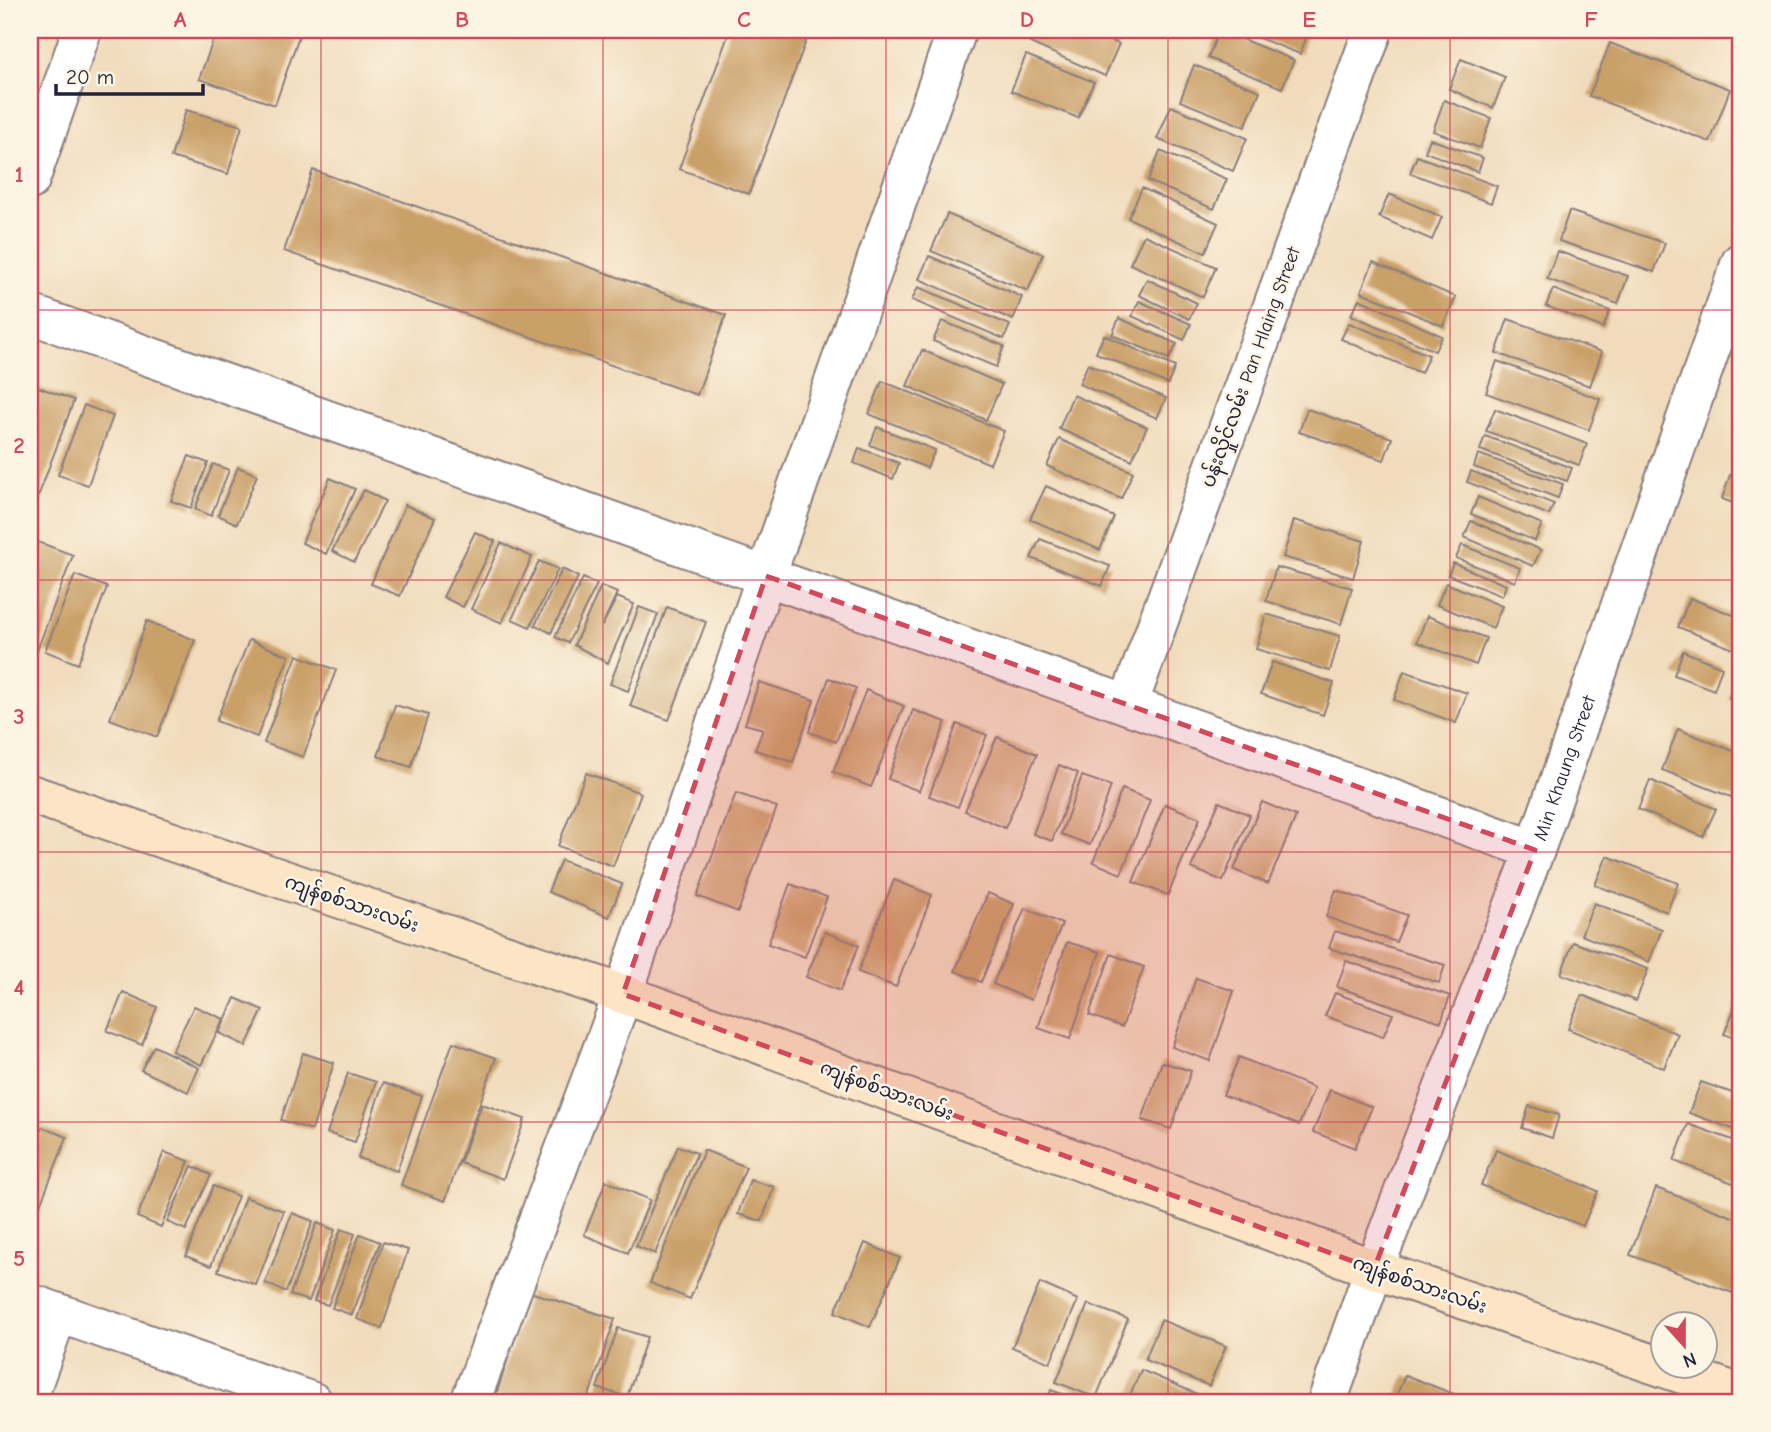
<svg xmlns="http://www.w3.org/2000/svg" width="1771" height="1432" font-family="'Comic Neue','Noto Sans Myanmar',sans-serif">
<rect width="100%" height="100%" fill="#fcf5e5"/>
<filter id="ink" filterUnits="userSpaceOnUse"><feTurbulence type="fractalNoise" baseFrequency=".0143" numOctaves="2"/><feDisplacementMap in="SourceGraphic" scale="14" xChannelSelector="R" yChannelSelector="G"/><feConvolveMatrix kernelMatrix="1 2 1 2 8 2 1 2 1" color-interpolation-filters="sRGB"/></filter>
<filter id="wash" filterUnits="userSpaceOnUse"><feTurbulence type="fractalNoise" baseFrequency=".00686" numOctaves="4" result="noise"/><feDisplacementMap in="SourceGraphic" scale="28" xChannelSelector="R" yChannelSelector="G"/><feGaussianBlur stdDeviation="1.57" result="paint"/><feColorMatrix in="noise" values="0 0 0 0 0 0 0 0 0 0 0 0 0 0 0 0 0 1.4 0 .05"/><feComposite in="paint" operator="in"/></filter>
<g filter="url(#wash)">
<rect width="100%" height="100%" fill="#f1dbbc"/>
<g id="blocks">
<g fill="#caa069">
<polygon points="217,30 301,30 275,105 199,79"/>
<polygon points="730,30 810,30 749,194 679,169"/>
<polygon points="1036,30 1085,30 1119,44 1105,76 1030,43"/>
<polygon points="1219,30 1294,60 1282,88 1208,58"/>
<polygon points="1238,30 1290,30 1307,36 1300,54"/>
<polygon points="1610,43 1730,89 1710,142 1589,96"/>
<polygon points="1026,55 1094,82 1078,118 1011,91"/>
<polygon points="1461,59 1505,77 1493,108 1449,89"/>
<polygon points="1194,65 1260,91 1245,127 1180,101"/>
<polygon points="1444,100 1491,118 1480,148 1433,131"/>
<polygon points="1171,106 1247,138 1233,171 1157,139"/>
<polygon points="186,110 242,126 228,174 171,157"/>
<polygon points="1430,139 1483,158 1478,172 1425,152"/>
<polygon points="1160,151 1227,179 1214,209 1148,181"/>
<polygon points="1417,156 1497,186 1491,203 1410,173"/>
<polygon points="313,170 726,315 697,395 284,251"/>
<polygon points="1142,188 1218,223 1205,253 1128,218"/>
<polygon points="1389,194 1442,217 1432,240 1379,217"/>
<polygon points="1569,211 1665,243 1654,272 1559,241"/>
<polygon points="947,214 1043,254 1028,291 931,251"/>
<polygon points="1144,235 1216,267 1203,297 1130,264"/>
<polygon points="1557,251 1628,276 1618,304 1547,279"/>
<polygon points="929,256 1022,297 1013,320 919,279"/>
<polygon points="1373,262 1456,297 1443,326 1361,292"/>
<polygon points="1147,279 1197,303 1189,319 1139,295"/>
<polygon points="918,287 1010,325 1004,339 912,300"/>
<polygon points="1553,289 1610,311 1603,328 1546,306"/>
<polygon points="1359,299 1442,336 1435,351 1351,315"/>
<polygon points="1139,301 1191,324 1184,340 1132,316"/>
<polygon points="1119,318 1177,344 1169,359 1112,335"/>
<polygon points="1508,319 1602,352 1590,386 1496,353"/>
<polygon points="942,321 1004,346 996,367 933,341"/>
<polygon points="1349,323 1429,355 1421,373 1341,339"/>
<polygon points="1104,335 1175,367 1168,384 1096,353"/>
<polygon points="922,350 1002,384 986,420 907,386"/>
<polygon points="1497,361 1600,399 1589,430 1486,393"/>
<polygon points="1088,364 1166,398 1157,418 1079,384"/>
<polygon points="882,381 1004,431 990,464 869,414"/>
<polygon points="30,384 74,400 36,502 30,499"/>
<polygon points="1073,395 1147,427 1132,460 1059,429"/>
<polygon points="84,405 113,416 88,485 58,475"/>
<polygon points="1307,409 1392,438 1384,460 1299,432"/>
<polygon points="1495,409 1587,444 1579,465 1486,431"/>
<polygon points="877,427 935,450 927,468 870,445"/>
<polygon points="1485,436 1572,468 1567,481 1480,450"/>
<polygon points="1059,439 1133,472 1121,499 1047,466"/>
<polygon points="859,448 899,463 893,479 854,463"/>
<polygon points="1478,454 1563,484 1558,498 1474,467"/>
<polygon points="189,456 208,463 191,508 171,501"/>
<polygon points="213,464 229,470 211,516 195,509"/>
<polygon points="238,467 257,475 237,524 218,515"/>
<polygon points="1471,471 1554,504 1549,515 1467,482"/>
<polygon points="1730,475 1741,479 1741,506 1722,499"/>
<polygon points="330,478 355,489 326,554 302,543"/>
<polygon points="1046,486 1114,517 1100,550 1030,519"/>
<polygon points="364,490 385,501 354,562 332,551"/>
<polygon points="1478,497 1542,524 1535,541 1471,514"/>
<polygon points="405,505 435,518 400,596 371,584"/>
<polygon points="1294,520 1364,541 1353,578 1283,557"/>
<polygon points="1471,521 1541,550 1533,566 1464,537"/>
<polygon points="475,532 495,541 463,607 443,597"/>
<polygon points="30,539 73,555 36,653 30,651"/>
<polygon points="1040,539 1110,566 1102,586 1031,558"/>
<polygon points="501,543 532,557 502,623 471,609"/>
<polygon points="1462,545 1520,568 1515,582 1456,558"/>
<polygon points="539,561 558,569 530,627 512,619"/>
<polygon points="1453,563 1506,585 1502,596 1448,575"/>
<polygon points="1276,567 1352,588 1341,624 1266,601"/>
<polygon points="562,569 578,577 551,633 535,625"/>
<polygon points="75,575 107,587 78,664 45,651"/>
<polygon points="583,578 597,584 568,643 555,637"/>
<polygon points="1446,583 1502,606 1493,628 1437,605"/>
<polygon points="601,586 617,593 602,626 617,597 634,604 608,663 574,645"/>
<polygon points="1690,598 1741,618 1741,652 1678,627"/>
<polygon points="639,607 658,614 628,691 610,684"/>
<polygon points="667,607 706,622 669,720 630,706"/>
<polygon points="1266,614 1340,636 1330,671 1256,649"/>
<polygon points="1427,616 1486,638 1476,665 1417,642"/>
<polygon points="147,621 195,640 157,737 110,719"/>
<polygon points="249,640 289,656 257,737 216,721"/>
<polygon points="1683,651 1722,667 1714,690 1674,675"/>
<polygon points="297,655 336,670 303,757 264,743"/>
<polygon points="1272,662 1334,683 1323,715 1261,694"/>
<polygon points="1741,668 1741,703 1729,698"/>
<polygon points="1404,671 1467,693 1456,723 1394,700"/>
<polygon points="829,678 856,688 836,742 809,732"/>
<polygon points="759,682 814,700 793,762 755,750 763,729 745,724"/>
<polygon points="866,690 904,706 871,787 833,772"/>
<polygon points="395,705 428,715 411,767 378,756"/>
<polygon points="913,710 946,722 919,791 888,779"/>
<polygon points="957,724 987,735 958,807 929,796"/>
<polygon points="1678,729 1741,754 1741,801 1662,770"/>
<polygon points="997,737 1037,754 1005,828 965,811"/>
<polygon points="1059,765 1078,773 1052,841 1033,834"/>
<polygon points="586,773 641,793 613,866 558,846"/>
<polygon points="1082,776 1111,786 1090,845 1061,834"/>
<polygon points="1650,780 1716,809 1703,837 1638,809"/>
<polygon points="1122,789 1150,800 1121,874 1093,862"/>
<polygon points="736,793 777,807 738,912 697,896"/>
<polygon points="1219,802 1250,815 1223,881 1191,868"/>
<polygon points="1262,802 1296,816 1268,884 1234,870"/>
<polygon points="1165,804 1200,818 1168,895 1133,882"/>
<polygon points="1607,856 1678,883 1667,912 1595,885"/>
<polygon points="561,860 622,884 609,917 548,892"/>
<polygon points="894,880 932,895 896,987 858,972"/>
<polygon points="790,884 827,897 805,957 768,944"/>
<polygon points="1336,890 1407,915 1396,942 1326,917"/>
<polygon points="988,893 1014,904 981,982 955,971"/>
<polygon points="1594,903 1662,929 1649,962 1581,935"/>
<polygon points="1025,908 1062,924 1031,1000 993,984"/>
<polygon points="1335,931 1445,965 1439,983 1329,948"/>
<polygon points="825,932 859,945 840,991 806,977"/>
<polygon points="1067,942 1100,952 1070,1039 1038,1028"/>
<polygon points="1573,942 1648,969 1636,1001 1561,974"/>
<polygon points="1111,954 1144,967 1122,1027 1089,1015"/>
<polygon points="1346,961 1450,996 1441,1022 1337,987"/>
<polygon points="1196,978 1234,991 1210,1061 1172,1047"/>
<polygon points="123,992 157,1007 142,1045 107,1031"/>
<polygon points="1335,993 1393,1014 1383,1037 1325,1016"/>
<polygon points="1741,993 1741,1041 1724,1034"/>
<polygon points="1582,995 1678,1034 1664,1068 1568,1029"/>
<polygon points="235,998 263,1010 246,1046 219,1033"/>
<polygon points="194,1006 224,1019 201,1065 172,1051"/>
<polygon points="453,1042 496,1058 445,1201 401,1185"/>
<polygon points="154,1046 199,1068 188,1092 141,1070"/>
<polygon points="303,1053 334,1063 312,1130 281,1120"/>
<polygon points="1239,1057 1314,1088 1299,1125 1223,1095"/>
<polygon points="1162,1062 1191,1071 1171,1129 1142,1120"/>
<polygon points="348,1073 376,1082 355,1142 327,1133"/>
<polygon points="1701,1082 1741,1096 1741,1132 1689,1113"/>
<polygon points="383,1083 422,1096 397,1171 358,1158"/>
<polygon points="1330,1090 1372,1107 1355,1148 1313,1132"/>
<polygon points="482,1104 525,1119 503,1179 460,1163"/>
<polygon points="1529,1106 1559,1115 1552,1138 1522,1128"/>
<polygon points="1688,1124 1741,1143 1741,1186 1674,1161"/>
<polygon points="42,1127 67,1137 34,1220 30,1218 30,1159"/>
<polygon points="678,1146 697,1153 655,1254 636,1246"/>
<polygon points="704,1150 746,1167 690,1299 650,1283"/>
<polygon points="1496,1150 1598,1191 1583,1226 1481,1185"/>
<polygon points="164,1152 189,1161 161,1227 137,1217"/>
<polygon points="192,1166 211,1175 186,1230 167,1222"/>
<polygon points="750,1180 774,1187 762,1221 738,1214"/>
<polygon points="606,1181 650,1200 628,1253 584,1235"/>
<polygon points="213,1186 238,1196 211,1266 186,1256"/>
<polygon points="1656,1188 1741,1220 1741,1296 1630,1255"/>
<polygon points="245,1197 284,1211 256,1285 218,1271"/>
<polygon points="292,1213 313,1221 286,1292 265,1283"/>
<polygon points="317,1223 335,1230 309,1301 290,1295"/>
<polygon points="341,1229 355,1234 328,1305 314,1301"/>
<polygon points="360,1234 380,1242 352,1315 332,1308"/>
<polygon points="383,1242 408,1250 382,1328 357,1319"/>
<polygon points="865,1243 900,1258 870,1327 835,1312"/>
<polygon points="1040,1283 1078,1300 1050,1363 1012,1347"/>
<polygon points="530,1292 615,1319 587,1402 518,1402 496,1395"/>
<polygon points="1088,1304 1128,1319 1096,1398 1056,1382"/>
<polygon points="1161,1320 1226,1346 1209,1386 1145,1360"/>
<polygon points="618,1328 647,1337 627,1397 597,1388"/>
<polygon points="1141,1370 1211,1400 1210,1402 1127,1402"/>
<polygon points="1405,1375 1474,1402 1394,1402"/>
<polygon points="1051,1390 1084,1402 1047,1402"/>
</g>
</g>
</g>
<g filter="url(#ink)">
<use href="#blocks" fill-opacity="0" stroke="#8a7e7c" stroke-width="2"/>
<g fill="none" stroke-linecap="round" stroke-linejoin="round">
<g stroke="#8a7e7c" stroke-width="42">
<g id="street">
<polyline points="30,180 82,30"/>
<polyline points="30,314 1535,850"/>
<polyline points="1128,705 1373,30"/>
<polyline points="30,1303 313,1402"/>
<polyline points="30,1391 58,1313"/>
<polyline points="470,1402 623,994 766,576 957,30"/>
<path id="s1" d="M1327 1402 1374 1269 1535 850 1741 262"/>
</g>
</g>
<g stroke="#8a7e7c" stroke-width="42">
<polyline id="secondary" points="30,794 623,994 1374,1269 1741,1394"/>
</g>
<use href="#street" stroke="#fff" stroke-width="38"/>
<use href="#secondary" stroke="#fce5c4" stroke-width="38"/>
</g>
</g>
<path fill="#d1495b" fill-opacity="0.2" stroke="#d1495b" stroke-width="5" stroke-dasharray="14 9" stroke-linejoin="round" d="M766 576 1535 850 1374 1269 623 994Z"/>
<path fill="none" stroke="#d1495b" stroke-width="2" stroke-opacity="0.55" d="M321 30V1402M603 30V1402M886 30V1402M1168 30V1402M1450 30V1402M30 310H1741M30 580H1741M30 852H1741M30 1122H1741"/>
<g text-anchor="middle" stroke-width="5" stroke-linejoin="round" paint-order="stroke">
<g font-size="19" fill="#22223b" stroke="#fcf5e5">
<text transform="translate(1250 367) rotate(-70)" y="7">ပန်းလှိုင်လမ်း Pan Hlaing Street</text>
<text dy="7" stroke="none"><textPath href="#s1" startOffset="677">Min Khaung Street</textPath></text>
<text transform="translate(352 903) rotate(19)" y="7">ကျန်စစ်သားလမ်း</text>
<text transform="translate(887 1090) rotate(20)" y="7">ကျန်စစ်သားလမ်း</text>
<text transform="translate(1420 1284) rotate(19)" y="7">ကျန်စစ်သားလမ်း</text>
</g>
</g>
<rect width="1771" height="1432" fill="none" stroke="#fcf5e5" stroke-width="77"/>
<g transform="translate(1684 1345) rotate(159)"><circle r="33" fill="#fcf5e5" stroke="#a5a1a1" stroke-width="2"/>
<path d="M0-5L12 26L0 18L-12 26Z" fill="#d1495b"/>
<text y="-10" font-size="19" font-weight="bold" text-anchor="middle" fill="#22223b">N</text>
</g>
<path d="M56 84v10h147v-10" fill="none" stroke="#22223b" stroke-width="3.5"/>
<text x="66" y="84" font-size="21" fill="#22223b" stroke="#fcf5e5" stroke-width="5" paint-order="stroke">20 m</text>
<rect x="38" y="38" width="1694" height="1356" fill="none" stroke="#d1495b" stroke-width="2.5"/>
<g font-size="23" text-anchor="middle" font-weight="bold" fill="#d1495b">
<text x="180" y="27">A</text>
<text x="462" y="27">B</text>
<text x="744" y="27">C</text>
<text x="1027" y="27">D</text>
<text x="1309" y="27">E</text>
<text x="1591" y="27">F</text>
<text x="19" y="182">1</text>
<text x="19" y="453">2</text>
<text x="19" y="724">3</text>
<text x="19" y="995">4</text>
<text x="19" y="1266">5</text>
</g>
</svg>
